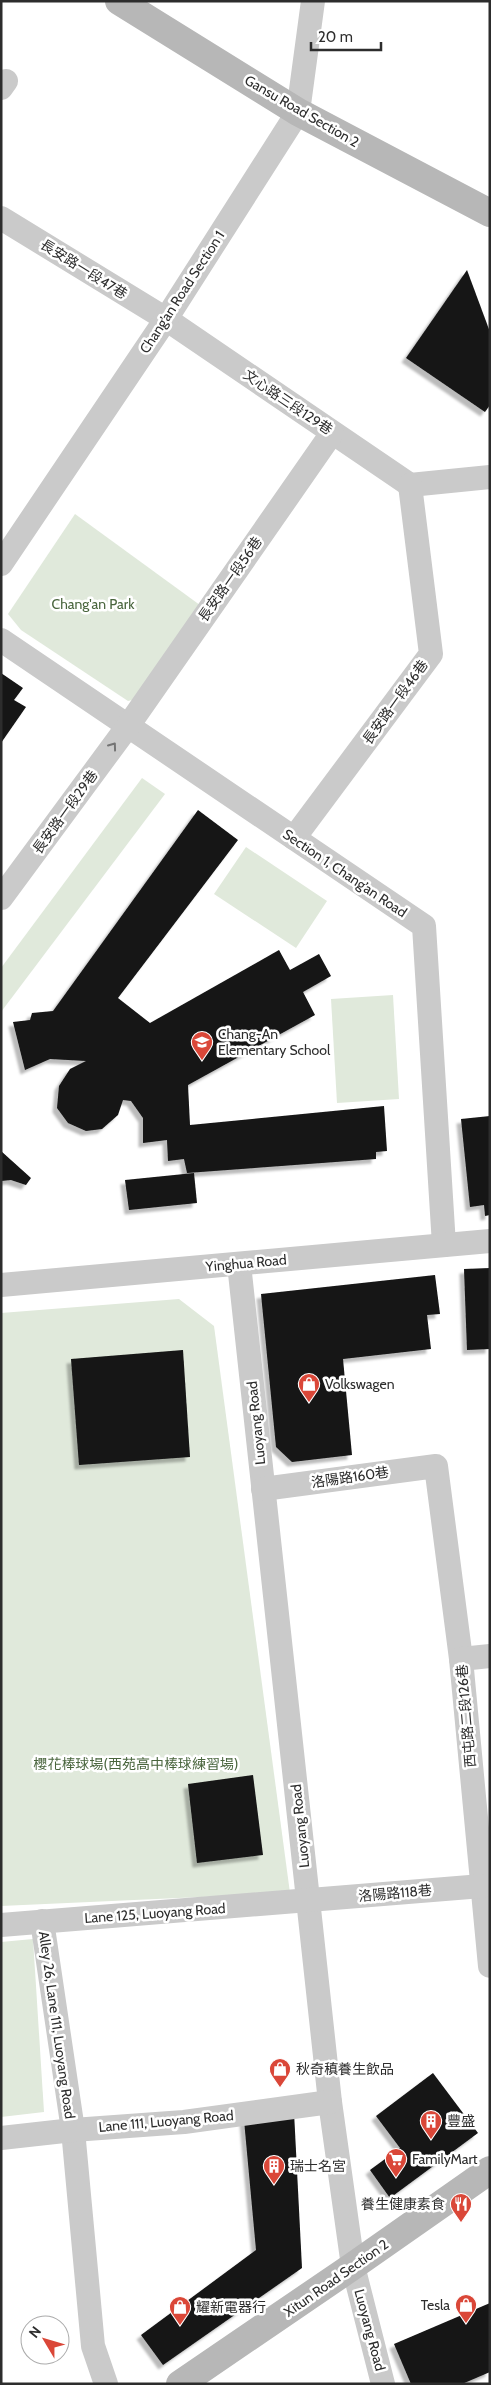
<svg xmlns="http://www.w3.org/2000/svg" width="491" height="2385" font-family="Cabin,'Noto Sans TC',sans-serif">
<defs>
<filter id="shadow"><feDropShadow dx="-4.5" dy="4.5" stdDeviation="1" flood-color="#0004"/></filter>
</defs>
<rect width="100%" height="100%" fill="#fff"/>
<g fill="#e0e9db">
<polygon points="75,514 204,608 150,696 128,701 21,630 8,614"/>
<polygon points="142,778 165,794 1,1012 1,968"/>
<polygon points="246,847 327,901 296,948 214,894"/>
<polygon points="393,995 399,1099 337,1103 331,999"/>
<polygon points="179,1299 214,1326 290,1893 1,1906 1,1313"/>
<polygon points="33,1939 44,2112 1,2117 1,1942"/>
</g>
<g fill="#141414" filter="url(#shadow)">
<polygon points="467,270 490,332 490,405 485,412 406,358"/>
<polygon points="1,673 23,688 14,700 26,707 1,743"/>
<polygon points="198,810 238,840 118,998 150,1023 279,950 290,970 319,954 331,976 303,992 315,1015 188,1085 190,1125 384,1106 387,1151 376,1152 376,1159 187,1173 184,1159 168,1161 167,1140 143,1143 143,1118 131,1101 123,1100 118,1115 102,1129 86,1131 68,1123 57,1108 59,1086 70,1069 86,1061 50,1059 25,1070 13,1022 30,1020 32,1013 53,1011"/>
<polygon points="490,1116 490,1215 485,1216 484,1205 470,1207 461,1119"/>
<polygon points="1,1151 31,1178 26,1185 11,1180 1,1181"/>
<polygon points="194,1173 197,1203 129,1210 125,1180"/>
<polygon points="490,1268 490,1349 467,1350 464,1269"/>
<polygon points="435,1275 440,1314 427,1315 431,1349 343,1359 352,1455 292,1462 276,1447 261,1294"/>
<polygon points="183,1350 190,1457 79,1465 71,1359"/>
<polygon points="253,1775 263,1855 197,1863 188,1784"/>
<polygon points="433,2073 478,2133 390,2198 370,2170 400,2148 376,2116"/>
<polygon points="294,2112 302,2268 163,2365 141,2335 256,2250 244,2120"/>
<polygon points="490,2303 490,2372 462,2384 411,2384 394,2344"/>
</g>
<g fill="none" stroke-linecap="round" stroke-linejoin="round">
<g stroke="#cacaca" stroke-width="24">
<polyline points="1,88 6,81"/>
<polyline points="1,218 166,319 410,485"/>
<polyline points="410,485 490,477"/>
<polyline points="1,564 166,319 298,112 313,1"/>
<polyline points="1,640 424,926 444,1245"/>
<polyline points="294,838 431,654 410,485"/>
<polyline points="1,898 128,726 332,433"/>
<polyline points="239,1264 330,2102 353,2266 383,2384"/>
<polyline points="1,1285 490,1241"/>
<polyline points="263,1489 436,1466 461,1659 490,1966"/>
<polyline points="461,1659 490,1656"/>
<polyline points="42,1921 73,2130 93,2346 106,2384"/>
<polyline points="1,1925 482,1886"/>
<polyline points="1,2138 73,2130 184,2122 330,2102"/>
</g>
<g stroke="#b7b7b7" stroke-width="28">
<polyline points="119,1 298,112 490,213"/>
<polyline points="180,2384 353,2266 490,2170"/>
</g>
</g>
<defs><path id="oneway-chevron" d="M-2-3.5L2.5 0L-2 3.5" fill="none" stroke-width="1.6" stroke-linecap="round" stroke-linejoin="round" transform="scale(1.25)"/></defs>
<use stroke="#747474" href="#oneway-chevron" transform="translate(113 746) rotate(-54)"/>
<defs>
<g id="school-pin" transform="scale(1.125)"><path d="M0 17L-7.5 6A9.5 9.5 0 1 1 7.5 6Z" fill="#da4738" stroke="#fff"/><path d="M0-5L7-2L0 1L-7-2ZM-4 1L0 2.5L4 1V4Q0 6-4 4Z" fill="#fff"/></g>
<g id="shop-pin" transform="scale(1.125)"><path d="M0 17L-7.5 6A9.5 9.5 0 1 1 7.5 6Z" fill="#da4738" stroke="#fff"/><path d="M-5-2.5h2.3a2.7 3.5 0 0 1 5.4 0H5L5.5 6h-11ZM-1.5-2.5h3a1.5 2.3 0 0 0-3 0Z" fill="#fff"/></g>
<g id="building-pin" transform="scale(1.125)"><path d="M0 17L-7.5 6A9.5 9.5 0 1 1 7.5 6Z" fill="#da4738" stroke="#fff"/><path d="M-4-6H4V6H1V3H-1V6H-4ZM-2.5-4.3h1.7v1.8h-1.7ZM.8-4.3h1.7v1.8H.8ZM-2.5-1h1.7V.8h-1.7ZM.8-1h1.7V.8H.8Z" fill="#fff"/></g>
<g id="supermarket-pin" transform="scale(1.125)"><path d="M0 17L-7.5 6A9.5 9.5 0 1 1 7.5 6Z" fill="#da4738" stroke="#fff"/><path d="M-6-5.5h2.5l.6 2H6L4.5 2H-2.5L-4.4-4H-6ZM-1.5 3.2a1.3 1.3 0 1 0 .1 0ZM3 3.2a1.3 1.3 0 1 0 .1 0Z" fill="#fff"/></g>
<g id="restaurant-pin" transform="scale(1.125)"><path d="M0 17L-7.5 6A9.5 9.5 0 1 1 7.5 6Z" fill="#da4738" stroke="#fff"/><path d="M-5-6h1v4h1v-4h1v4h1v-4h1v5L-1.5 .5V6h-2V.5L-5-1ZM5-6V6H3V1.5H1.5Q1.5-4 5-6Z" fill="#fff"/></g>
</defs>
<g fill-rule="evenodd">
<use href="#school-pin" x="202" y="1042"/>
<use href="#shop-pin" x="309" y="1384"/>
<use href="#shop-pin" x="280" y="2069"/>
<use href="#building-pin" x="431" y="2121"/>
<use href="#supermarket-pin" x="396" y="2159"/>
<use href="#building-pin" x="274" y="2166"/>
<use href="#restaurant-pin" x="461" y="2204"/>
<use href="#shop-pin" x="466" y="2305"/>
<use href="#shop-pin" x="180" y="2307"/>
</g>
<g text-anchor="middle" stroke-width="5" stroke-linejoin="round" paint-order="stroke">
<g font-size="14" fill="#2d2d2d" stroke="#fff">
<text transform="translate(302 111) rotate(30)" y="5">Gansu Road Section 2</text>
<text transform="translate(84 269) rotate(32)" y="5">長安路一段47巷</text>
<text transform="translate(182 292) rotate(-57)" y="5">Chang’an Road Section 1</text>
<text transform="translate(288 402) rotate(34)" y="5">文心路三段129巷</text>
<text transform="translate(230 579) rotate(-55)" y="5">長安路一段56巷</text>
<text transform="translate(395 702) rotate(-54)" y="5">長安路一段46巷</text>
<text transform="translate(65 812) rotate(-54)" y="5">長安路一段29巷</text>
<text transform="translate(345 873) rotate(34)" y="5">Section 1, Chang’an Road</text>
<text transform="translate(246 1263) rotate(-5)" y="5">Yinghua Road</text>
<text transform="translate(256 1423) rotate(-96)" y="5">Luoyang Road</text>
<text transform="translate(350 1477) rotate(-8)" y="5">洛陽路160巷</text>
<text transform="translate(466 1716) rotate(-95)" y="5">西屯路二段126巷</text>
<text transform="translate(300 1826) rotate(-96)" y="5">Luoyang Road</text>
<text transform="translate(395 1893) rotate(-5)" y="5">洛陽路118巷</text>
<text transform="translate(155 1913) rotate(-4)" y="5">Lane 125, Luoyang Road</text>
<text transform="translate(57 2025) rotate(82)" y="5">Alley 26, Lane 111, Luoyang Road</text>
<text transform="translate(166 2121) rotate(-5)" y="5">Lane 111, Luoyang Road</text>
<text transform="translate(336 2278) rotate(-35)" y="5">Xitun Road Section 2</text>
<text transform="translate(370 2330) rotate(75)" y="5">Luoyang Road</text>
</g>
<g font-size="14" fill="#49653d" stroke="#fff">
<text x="93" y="609">Chang'an Park</text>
<text x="136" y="1769">櫻花棒球場(西苑高中棒球練習場)</text>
</g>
<g font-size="14" fill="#2d2d2d" stroke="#fff" text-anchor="start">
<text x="218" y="1039">Chang-An<tspan x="218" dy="16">Elementary School</tspan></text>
<text x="325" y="1389">Volkswagen</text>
<text x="296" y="2074">秋奇稹養生飲品</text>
<text x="447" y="2126">豐盛</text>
<text x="412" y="2164">FamilyMart</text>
<text x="290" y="2171">瑞士名宮</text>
<text x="445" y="2209" text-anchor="end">養生健康素食</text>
<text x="450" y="2310" text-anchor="end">Tesla</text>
<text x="196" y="2312">耀新電器行</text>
</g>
</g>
<rect width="491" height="2385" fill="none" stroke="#2d2d2d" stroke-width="5"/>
<g transform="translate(45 2340) rotate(308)"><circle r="24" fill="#ffffff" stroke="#ababab"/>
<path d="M0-4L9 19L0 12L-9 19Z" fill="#da4738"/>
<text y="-8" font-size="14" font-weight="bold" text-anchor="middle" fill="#2d2d2d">N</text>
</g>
<path d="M311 42v8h70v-8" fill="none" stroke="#2d2d2d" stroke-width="2.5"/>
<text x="318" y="42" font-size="15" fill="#2d2d2d" stroke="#ffffff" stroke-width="4" paint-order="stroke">20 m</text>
</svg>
